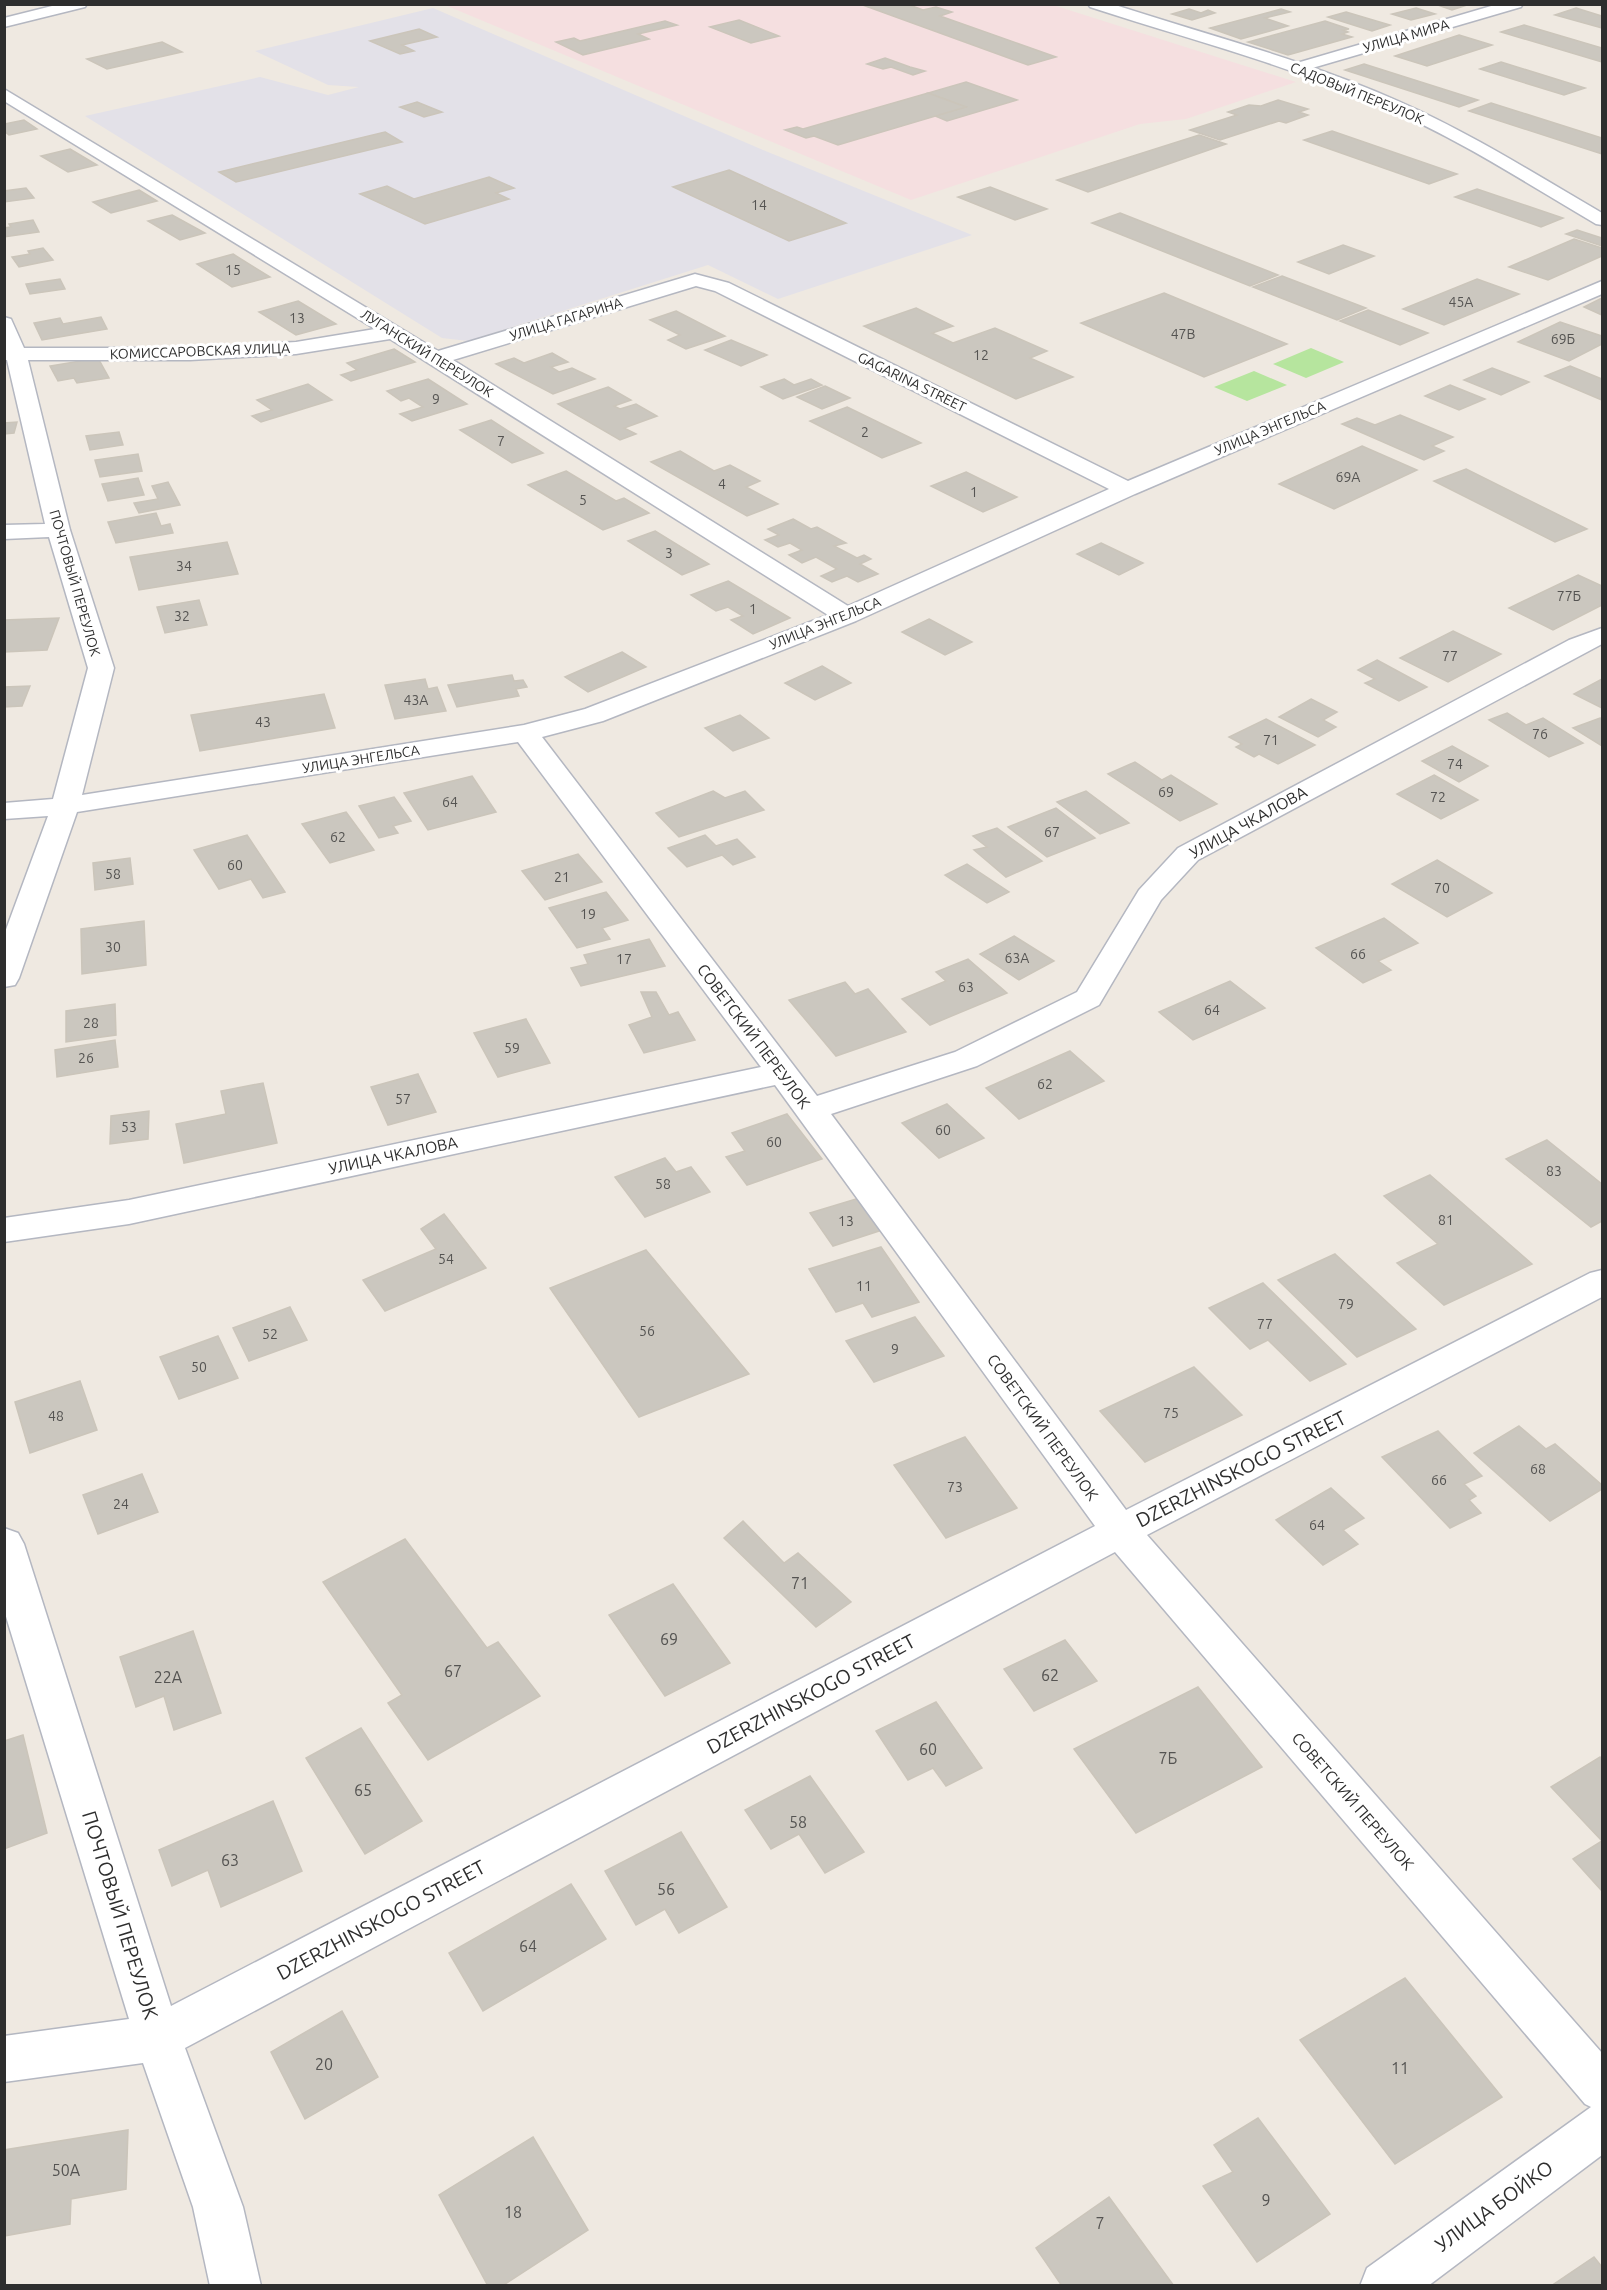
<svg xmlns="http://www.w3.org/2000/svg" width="1607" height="2290" font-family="Ubuntu,sans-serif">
<rect width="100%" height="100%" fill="#efe9e1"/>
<polygon fill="#e3e1e8" points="433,8 763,150 972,235 778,299 708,265 468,341 442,338 85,116 260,77 328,95 359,87 328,85 255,51"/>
<polygon fill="#f5dfe0" points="445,5 1053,5 1296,82 1186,119 1140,124 911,200"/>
<g fill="#b6e59e">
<polygon points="1311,348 1344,362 1306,378 1273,364"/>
<polygon points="1254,371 1287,385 1247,401 1214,387"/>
</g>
<g fill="#cbc7bf" stroke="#cbc5ba" stroke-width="1.5">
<polygon points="860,4 907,4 923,10 936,7 952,12 940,16 1056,57 1028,65"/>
<polygon points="1435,4 1470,4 1452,10"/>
<polygon points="1416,8 1435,14 1411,20 1392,14"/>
<polygon points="1576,8 1602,16 1602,28 1555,15"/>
<polygon points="1189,9 1201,13 1208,10 1215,13 1192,20 1172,14"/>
<polygon points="1281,9 1290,12 1265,18 1288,26 1241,39 1210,28"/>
<polygon points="1346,12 1390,25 1372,31 1328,17"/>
<polygon points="739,20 779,36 751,43 710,27"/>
<polygon points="665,21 677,25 638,34 649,39 583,55 556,42 574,38 580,41"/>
<polygon points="1325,21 1349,29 1343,30 1348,32 1342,34 1352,37 1288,55 1248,42"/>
<polygon points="1524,25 1602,48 1602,62 1501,32"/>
<polygon points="419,29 437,37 402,45 414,51 400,54 370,41"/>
<polygon points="1459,35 1492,45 1427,66 1395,56"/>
<polygon points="162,42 182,52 107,69 87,59"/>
<polygon points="885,58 910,67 925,71 913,75 891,67 883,69 867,64"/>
<polygon points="1501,62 1585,88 1564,95 1480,69"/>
<polygon points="1364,64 1478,100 1459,107 1345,70"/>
<polygon points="966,82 1017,100 947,121 935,116 966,107 928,93"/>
<polygon points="928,93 966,107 838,145 814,136 806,138 785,130 797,127 803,129"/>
<polygon points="1278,100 1308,109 1299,112 1308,115 1286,123 1279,121 1220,140 1190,130 1237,115 1228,112 1249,105 1261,106"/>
<polygon points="417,102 442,112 424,117 400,107"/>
<polygon points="1491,103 1602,138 1602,154 1469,111"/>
<polygon points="24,120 37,129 9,135 4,131 4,124"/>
<polygon points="1332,131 1457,174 1429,184 1304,140"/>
<polygon points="385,132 402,142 236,182 219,172"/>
<polygon points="1199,135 1226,144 1088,192 1057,180"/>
<polygon points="70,149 97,165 68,172 41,156"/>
<polygon points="729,170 846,223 789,241 673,187"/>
<polygon points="489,177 514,188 496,193 509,199 425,224 360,194 387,186 414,199"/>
<polygon points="990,187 1047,209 1015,220 958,197"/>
<polygon points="26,188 34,198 4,202 4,191"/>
<polygon points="1477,189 1563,218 1541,227 1455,197"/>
<polygon points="139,190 157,201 111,213 93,202"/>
<polygon points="1120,213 1278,275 1250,286 1092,223"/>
<polygon points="172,215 205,233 180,240 148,221"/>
<polygon points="33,220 39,232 4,237 4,228 11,227 9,224"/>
<polygon points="1577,230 1602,238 1602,246 1566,234"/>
<polygon points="1574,239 1602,248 1602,256 1548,280 1509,267"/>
<polygon points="1343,245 1374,256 1329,274 1298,262"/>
<polygon points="43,248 53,260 19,267 12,257 30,254 28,251"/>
<polygon points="233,254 270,277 232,287 197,264"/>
<polygon points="1282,276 1366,308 1337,320 1253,287"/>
<polygon points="60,279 65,289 30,294 26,284"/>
<polygon points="1477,279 1519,294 1444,325 1403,309"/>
<polygon points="1164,293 1287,344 1204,377 1081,323"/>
<polygon points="1602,298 1602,315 1584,307"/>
<polygon points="298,301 336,324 296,335 259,312"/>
<polygon points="916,308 953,326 932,333 953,343 995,328 1047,351 1030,358 1073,377 1016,399 864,326"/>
<polygon points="1368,310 1428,333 1400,345 1340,321"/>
<polygon points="676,311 725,336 686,349 668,340 680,335 650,320"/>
<polygon points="101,317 107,329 42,340 34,323 60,318 63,324"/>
<polygon points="1560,322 1602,336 1602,344 1569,361 1518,342"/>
<polygon points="731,340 767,355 741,366 705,350"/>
<polygon points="394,349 415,362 351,381 341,375 357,370 347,363"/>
<polygon points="552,353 568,362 551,367 559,372 572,368 595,379 553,394 496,364 514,358 524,363"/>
<polygon points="98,358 109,378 77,383 74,378 58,381 50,366"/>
<polygon points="1570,366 1602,379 1602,400 1545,376"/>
<polygon points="1492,368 1529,382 1501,395 1464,380"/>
<polygon points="428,379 467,404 412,421 400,414 423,407 409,398 401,401 387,391"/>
<polygon points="784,379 794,385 811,379 822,385 783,399 761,387"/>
<polygon points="308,384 332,400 261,422 252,416 272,410 257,400"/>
<polygon points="1450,385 1485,399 1459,410 1425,396"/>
<polygon points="825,386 850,398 822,409 797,397"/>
<polygon points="608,387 631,400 614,406 620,409 636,404 657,416 624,428 636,434 620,440 558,404"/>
<polygon points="847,407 921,443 882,458 810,421"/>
<polygon points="1400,415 1453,437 1432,446 1444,451 1424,460 1342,424 1357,418 1375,425"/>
<polygon points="491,420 543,453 512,463 460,430"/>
<polygon points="17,422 14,433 4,434 4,423"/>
<polygon points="119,432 123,445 90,450 86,436"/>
<polygon points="1362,446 1417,470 1334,509 1279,484"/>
<polygon points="680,451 714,471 730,465 760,481 746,487 778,504 747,516 651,462"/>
<polygon points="138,454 142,471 100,477 95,460"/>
<polygon points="1466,469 1587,529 1555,542 1434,481"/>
<polygon points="566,471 616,501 624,498 649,513 603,530 528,485"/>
<polygon points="966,472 1017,497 983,512 931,486"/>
<polygon points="138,478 144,495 108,501 102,484"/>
<polygon points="168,482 180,505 139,513 134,503 158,499 152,486"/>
<polygon points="156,513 161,526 170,524 173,533 116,543 108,522"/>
<polygon points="793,519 811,529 817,527 846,543 834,546 857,558 864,555 871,559 860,564 878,574 858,582 847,576 832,582 821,576 837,569 816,557 802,563 789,555 802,550 790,543 778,547 765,540 779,535 768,529"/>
<polygon points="655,531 709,564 682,575 628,541"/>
<polygon points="227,542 238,574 139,590 130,557"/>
<polygon points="1101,543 1143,563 1119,575 1077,554"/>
<polygon points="1578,575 1602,586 1602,605 1553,630 1509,608"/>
<polygon points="728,581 790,618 753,634 731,620 743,616 728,607 716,611 691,595"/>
<polygon points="199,600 207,625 165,633 157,607"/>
<polygon points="59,618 47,650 4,652 4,620"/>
<polygon points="929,619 972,642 945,655 902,632"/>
<polygon points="1453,631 1501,654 1448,682 1400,658"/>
<polygon points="622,652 646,667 588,692 565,677"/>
<polygon points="1377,660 1427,687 1399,701 1365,683 1375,679 1358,670"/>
<polygon points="822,666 851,683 815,700 785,683"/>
<polygon points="512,675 514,681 523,680 527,687 516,689 519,696 457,707 448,685"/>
<polygon points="425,679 428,689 437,687 446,711 395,719 385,685"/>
<polygon points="1602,679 1602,708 1574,694"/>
<polygon points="30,686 22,706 4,707 4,687"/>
<polygon points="324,694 335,728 200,751 191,715"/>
<polygon points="1311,699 1337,712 1323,720 1336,727 1318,737 1279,717"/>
<polygon points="1507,713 1526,725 1543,718 1583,743 1549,757 1489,720"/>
<polygon points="740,715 769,738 733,751 705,728"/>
<polygon points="1600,718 1602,719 1602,746 1573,728"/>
<polygon points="1266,719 1315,745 1278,764 1259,754 1254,757 1236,747 1242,744 1229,737"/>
<polygon points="1452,746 1488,766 1459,782 1422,761"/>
<polygon points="1135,762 1162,780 1171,775 1217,804 1180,821 1108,774"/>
<polygon points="1434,775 1478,800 1441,819 1397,794"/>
<polygon points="472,776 496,812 428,830 404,793"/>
<polygon points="713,791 725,798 745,791 764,810 679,837 656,813"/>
<polygon points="1086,791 1129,823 1100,834 1057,802"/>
<polygon points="394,797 411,821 393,826 398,833 379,838 359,806"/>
<polygon points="1056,808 1095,838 1047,857 1008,827"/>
<polygon points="346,812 374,850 330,863 302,824"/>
<polygon points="997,828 1042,861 1006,877 974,850 987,847 973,836"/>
<polygon points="247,835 285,892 263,898 251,879 219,889 194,850"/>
<polygon points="705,835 716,846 737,839 755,857 733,865 722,855 687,867 668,848"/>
<polygon points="578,854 602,882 545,900 522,871"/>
<polygon points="130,858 133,884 95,890 93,863"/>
<polygon points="1437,860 1492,893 1447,917 1392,884"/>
<polygon points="967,864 1009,892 987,903 945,875"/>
<polygon points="606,892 628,920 602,928 610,939 577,948 549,908"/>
<polygon points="1384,918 1418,943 1378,961 1391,970 1363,983 1316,948"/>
<polygon points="144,921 146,965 82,974 81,929"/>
<polygon points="1014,936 1054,961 1019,980 980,954"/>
<polygon points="649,939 665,966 581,986 571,968 588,964 584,955"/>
<polygon points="968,959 1007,993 930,1025 902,999 946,981 936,972"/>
<polygon points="1230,981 1265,1008 1193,1040 1159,1012"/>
<polygon points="845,982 855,994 868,989 906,1032 836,1056 789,1000"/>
<polygon points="641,992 656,992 669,1015 678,1012 695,1040 644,1053 629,1025 652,1017"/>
<polygon points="115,1004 116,1035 66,1042 66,1011"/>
<polygon points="526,1019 550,1063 498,1077 474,1033"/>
<polygon points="115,1040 118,1067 57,1077 55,1050"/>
<polygon points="1070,1051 1104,1081 1019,1119 986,1088"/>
<polygon points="418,1074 436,1112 388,1125 371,1087"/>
<polygon points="263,1083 277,1143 184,1163 176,1124 226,1114 221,1091"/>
<polygon points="947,1104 984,1138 939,1158 902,1123"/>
<polygon points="149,1111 148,1139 110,1144 111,1116"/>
<polygon points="787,1114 822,1159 747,1185 726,1157 745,1151 732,1133"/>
<polygon points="1547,1140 1602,1184 1602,1221 1591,1227 1506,1159"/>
<polygon points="665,1158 676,1172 691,1167 710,1192 645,1217 615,1177"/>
<polygon points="1430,1175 1532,1264 1444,1305 1397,1263 1438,1244 1384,1196"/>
<polygon points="859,1198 882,1230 833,1246 810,1213"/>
<polygon points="444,1214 486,1268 385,1311 363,1280 436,1249 421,1229"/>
<polygon points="881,1247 919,1302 872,1317 863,1303 836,1312 809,1269"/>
<polygon points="646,1250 749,1374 639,1417 550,1288"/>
<polygon points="1335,1254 1416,1329 1357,1357 1278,1280"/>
<polygon points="1263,1283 1346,1364 1310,1381 1268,1340 1250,1349 1209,1308"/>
<polygon points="290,1307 307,1340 249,1361 233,1328"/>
<polygon points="915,1317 944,1356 874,1382 846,1341"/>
<polygon points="218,1336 238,1378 179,1399 160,1357"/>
<polygon points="1194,1367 1242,1415 1145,1462 1100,1411"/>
<polygon points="80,1381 97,1430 30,1453 15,1402"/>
<polygon points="1519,1426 1546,1449 1555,1444 1602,1485 1602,1489 1550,1521 1474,1453"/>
<polygon points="1438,1431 1482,1476 1464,1484 1476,1496 1469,1500 1481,1513 1450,1528 1382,1457"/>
<polygon points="965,1437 1017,1508 946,1538 894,1465"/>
<polygon points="142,1474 158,1512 98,1534 83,1495"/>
<polygon points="1331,1488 1364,1518 1343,1530 1358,1544 1323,1565 1276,1520"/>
<polygon points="743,1521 784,1563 798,1553 851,1602 816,1627 724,1538"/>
<polygon points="405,1539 487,1648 498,1642 540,1696 428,1760 388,1703 402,1695 323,1582"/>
<polygon points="673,1584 730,1663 665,1696 609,1615"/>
<polygon points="193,1631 221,1713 174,1730 164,1696 136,1707 120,1657"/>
<polygon points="1065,1640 1097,1681 1034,1711 1004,1669"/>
<polygon points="1198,1687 1262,1767 1136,1833 1074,1749"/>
<polygon points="936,1702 982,1768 946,1786 933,1768 908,1780 876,1731"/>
<polygon points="361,1728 422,1821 365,1854 306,1758"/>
<polygon points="23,1735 47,1833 4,1849 4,1741"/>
<polygon points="1600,1757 1602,1760 1602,1891 1573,1859 1602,1841 1551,1787"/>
<polygon points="810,1776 864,1852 825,1873 799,1834 771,1849 745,1810"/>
<polygon points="273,1801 302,1871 221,1907 208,1870 172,1886 159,1850"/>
<polygon points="681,1832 727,1907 679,1933 665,1909 636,1925 605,1871"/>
<polygon points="571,1884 606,1939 483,2011 449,1953"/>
<polygon points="1405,1978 1502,2097 1395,2164 1300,2040"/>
<polygon points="342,2011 378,2077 305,2119 271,2052"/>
<polygon points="1258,2118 1330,2214 1257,2262 1203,2186 1233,2172 1214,2145"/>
<polygon points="128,2130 126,2189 71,2199 70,2224 4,2236 4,2150"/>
<polygon points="533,2137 588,2230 502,2286 488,2286 439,2195"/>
<polygon points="1109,2197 1174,2286 1062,2286 1036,2248"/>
<polygon points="1594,2257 1602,2267 1602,2286 1551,2286"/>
</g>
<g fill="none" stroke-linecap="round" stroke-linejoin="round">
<g stroke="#b4b7c1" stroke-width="3">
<g id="street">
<polygon points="1498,4 1523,4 1521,7 1302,71 1296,73 1288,68 1290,65"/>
<path d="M4 89 438 351 695 274 729 283 1128 481 1602 281V294L1135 494 856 621 603 721 542 737 817 1096 955 1052 1077 992 1139 890 1178 848 1569 640 1602 628V644L1198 860 1161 900 1099 1005 977 1066 831 1114 1126 1510 1590 1273 1602 1270V1297L1147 1535 1602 2053V2155L1428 2286H1360L1367 2268 1591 2107 1585 2104 1115 1552 185 2048 243 2207 261 2286H210L193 2207 143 2063 4 2082V2036L129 2019 4 1610V1528L18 1533 24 1544 171 2006 1095 1526 775 1085 129 1224 4 1242V1218L129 1200 761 1067 518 742 77 812 19 978 15 985 4 987V935L48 816 4 819V803L53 799 88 668 49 537 4 539V525L45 524 7 360H4V317L11 319 24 348H190L296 342 375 329 4 101ZM696 286 715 291 1109 489 848 606 453 360ZM390 339 828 615 585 709 524 725 82 795 114 668 70 530 28 360H190L296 354Z"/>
</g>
</g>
<g stroke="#b4b7c1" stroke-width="3">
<g id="secondary">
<polygon points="60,4 87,4 85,7 4,27 4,18"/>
<path d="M1088 4H1112C1207 35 1306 60 1398 101 1469 132 1535 174 1602 213V225L1596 224C1526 183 1458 138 1384 107 1289 65 1188 39 1090 7Z"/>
</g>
</g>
<use href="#street" fill="#fff" fill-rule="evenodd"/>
<use href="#secondary" fill="#fff" fill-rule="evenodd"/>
</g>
<g text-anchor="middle" stroke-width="6" stroke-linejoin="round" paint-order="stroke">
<g font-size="14" fill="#2e2e2e" stroke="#fff">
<text transform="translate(1406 36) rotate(-16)" y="5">УЛИЦА МИРА</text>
<text transform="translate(1357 93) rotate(22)" y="5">САДОВЫЙ ПЕРЕУЛОК</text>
<text transform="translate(566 319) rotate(-17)" y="5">УЛИЦА ГАГАРИНА</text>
<text transform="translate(200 351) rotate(-2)" y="5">КОМИССАРОВСКАЯ УЛИЦА</text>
<text transform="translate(427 353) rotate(32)" y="5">ЛУГАНСКИЙ ПЕРЕУЛОК</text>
<text transform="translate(912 382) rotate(26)" y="5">GAGARINA STREET</text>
<text transform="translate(1270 428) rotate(-23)" y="5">УЛИЦА ЭНГЕЛЬСА</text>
<text transform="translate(75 583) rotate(74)" y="5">ПОЧТОВЫЙ ПЕРЕУЛОК</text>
<text transform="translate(825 623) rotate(-22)" y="5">УЛИЦА ЭНГЕЛЬСА</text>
<text transform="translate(361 759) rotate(-9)" y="5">УЛИЦА ЭНГЕЛЬСА</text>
</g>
<g font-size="14" fill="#555452">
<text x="759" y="210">14</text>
<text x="233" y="275">15</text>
<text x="1461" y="307">45А</text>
<text x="297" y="323">13</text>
<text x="1183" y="339">47В</text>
<text x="1563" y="344">69Б</text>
<text x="981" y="360">12</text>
<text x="436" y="404">9</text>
<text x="865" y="437">2</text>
<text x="501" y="446">7</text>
<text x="1348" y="482">69А</text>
<text x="722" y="489">4</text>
<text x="974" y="497">1</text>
<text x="583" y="505">5</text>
<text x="669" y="558">3</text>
<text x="184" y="571">34</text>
<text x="1569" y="601">77Б</text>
<text x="753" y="614">1</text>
<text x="182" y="621">32</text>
<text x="1450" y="661">77</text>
<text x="416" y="705">43А</text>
<text x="263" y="727">43</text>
<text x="1540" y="739">76</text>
<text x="1271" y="745">71</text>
<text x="1455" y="769">74</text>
<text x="1166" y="797">69</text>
<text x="1438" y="802">72</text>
<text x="450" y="807">64</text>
<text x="1052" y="837">67</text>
<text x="338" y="842">62</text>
<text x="235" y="870">60</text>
<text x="113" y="879">58</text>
<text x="562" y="882">21</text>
<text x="1442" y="893">70</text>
<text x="588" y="919">19</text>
<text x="113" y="952">30</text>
<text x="1358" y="959">66</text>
<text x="1017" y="963">63А</text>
<text x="624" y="964">17</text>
<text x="966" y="992">63</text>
<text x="1212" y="1015">64</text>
<text x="91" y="1028">28</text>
<text x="512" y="1053">59</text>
<text x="86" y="1063">26</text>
<text x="1045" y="1089">62</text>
<text x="403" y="1104">57</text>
<text x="129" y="1132">53</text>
<text x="943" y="1135">60</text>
<text x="774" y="1147">60</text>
<text x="1554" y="1176">83</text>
<text x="663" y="1189">58</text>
<text x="1446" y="1225">81</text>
<text x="846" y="1226">13</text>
<text x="446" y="1264">54</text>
<text x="864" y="1291">11</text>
<text x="1346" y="1309">79</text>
<text x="1265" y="1329">77</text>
<text x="647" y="1336">56</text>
<text x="270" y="1339">52</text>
<text x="895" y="1354">9</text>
<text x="199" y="1372">50</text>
<text x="1171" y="1418">75</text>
<text x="56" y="1421">48</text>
<text x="1538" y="1474">68</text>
<text x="1439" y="1485">66</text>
<text x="955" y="1492">73</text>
<text x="121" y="1509">24</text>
<text x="1317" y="1530">64</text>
</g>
<g font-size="16" fill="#2e2e2e" stroke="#fff">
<text transform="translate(1248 822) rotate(-29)" y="6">УЛИЦА ЧКАЛОВА</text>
<text transform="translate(754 1036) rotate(53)" y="6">СОВЕТСКИЙ ПЕРЕУЛОК</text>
<text transform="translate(393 1155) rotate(-12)" y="6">УЛИЦА ЧКАЛОВА</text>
<text transform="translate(1043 1427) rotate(54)" y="6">СОВЕТСКИЙ ПЕРЕУЛОК</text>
<text transform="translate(1353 1801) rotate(49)" y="6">СОВЕТСКИЙ ПЕРЕУЛОК</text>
</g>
<g font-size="16" fill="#555452">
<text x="800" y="1589">71</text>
<text x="669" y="1645">69</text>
<text x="453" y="1677">67</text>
<text x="1050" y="1681">62</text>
<text x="168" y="1683">22А</text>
<text x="928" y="1755">60</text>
<text x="1168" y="1764">7Б</text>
<text x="363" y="1796">65</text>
<text x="798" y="1828">58</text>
<text x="230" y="1866">63</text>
<text x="666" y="1895">56</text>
<text x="528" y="1952">64</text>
<text x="324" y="2070">20</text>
<text x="1400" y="2074">11</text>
<text x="66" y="2176">50А</text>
<text x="1266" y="2206">9</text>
<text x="513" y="2218">18</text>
<text x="1100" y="2229">7</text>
</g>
<g font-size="20" fill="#2e2e2e" stroke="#fff">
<text transform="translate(1241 1469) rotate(-27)" y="7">DZERZHINSKOGO STREET</text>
<text transform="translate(811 1694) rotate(-28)" y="7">DZERZHINSKOGO STREET</text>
<text transform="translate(120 1915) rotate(73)" y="7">ПОЧТОВЫЙ ПЕРЕУЛОК</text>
<text transform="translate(381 1920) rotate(-28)" y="7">DZERZHINSKOGO STREET</text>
<text transform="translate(1494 2206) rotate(-36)" y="7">УЛИЦА БОЙКО</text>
</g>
</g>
<rect width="1607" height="2290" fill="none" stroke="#2e2e2e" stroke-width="12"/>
</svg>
